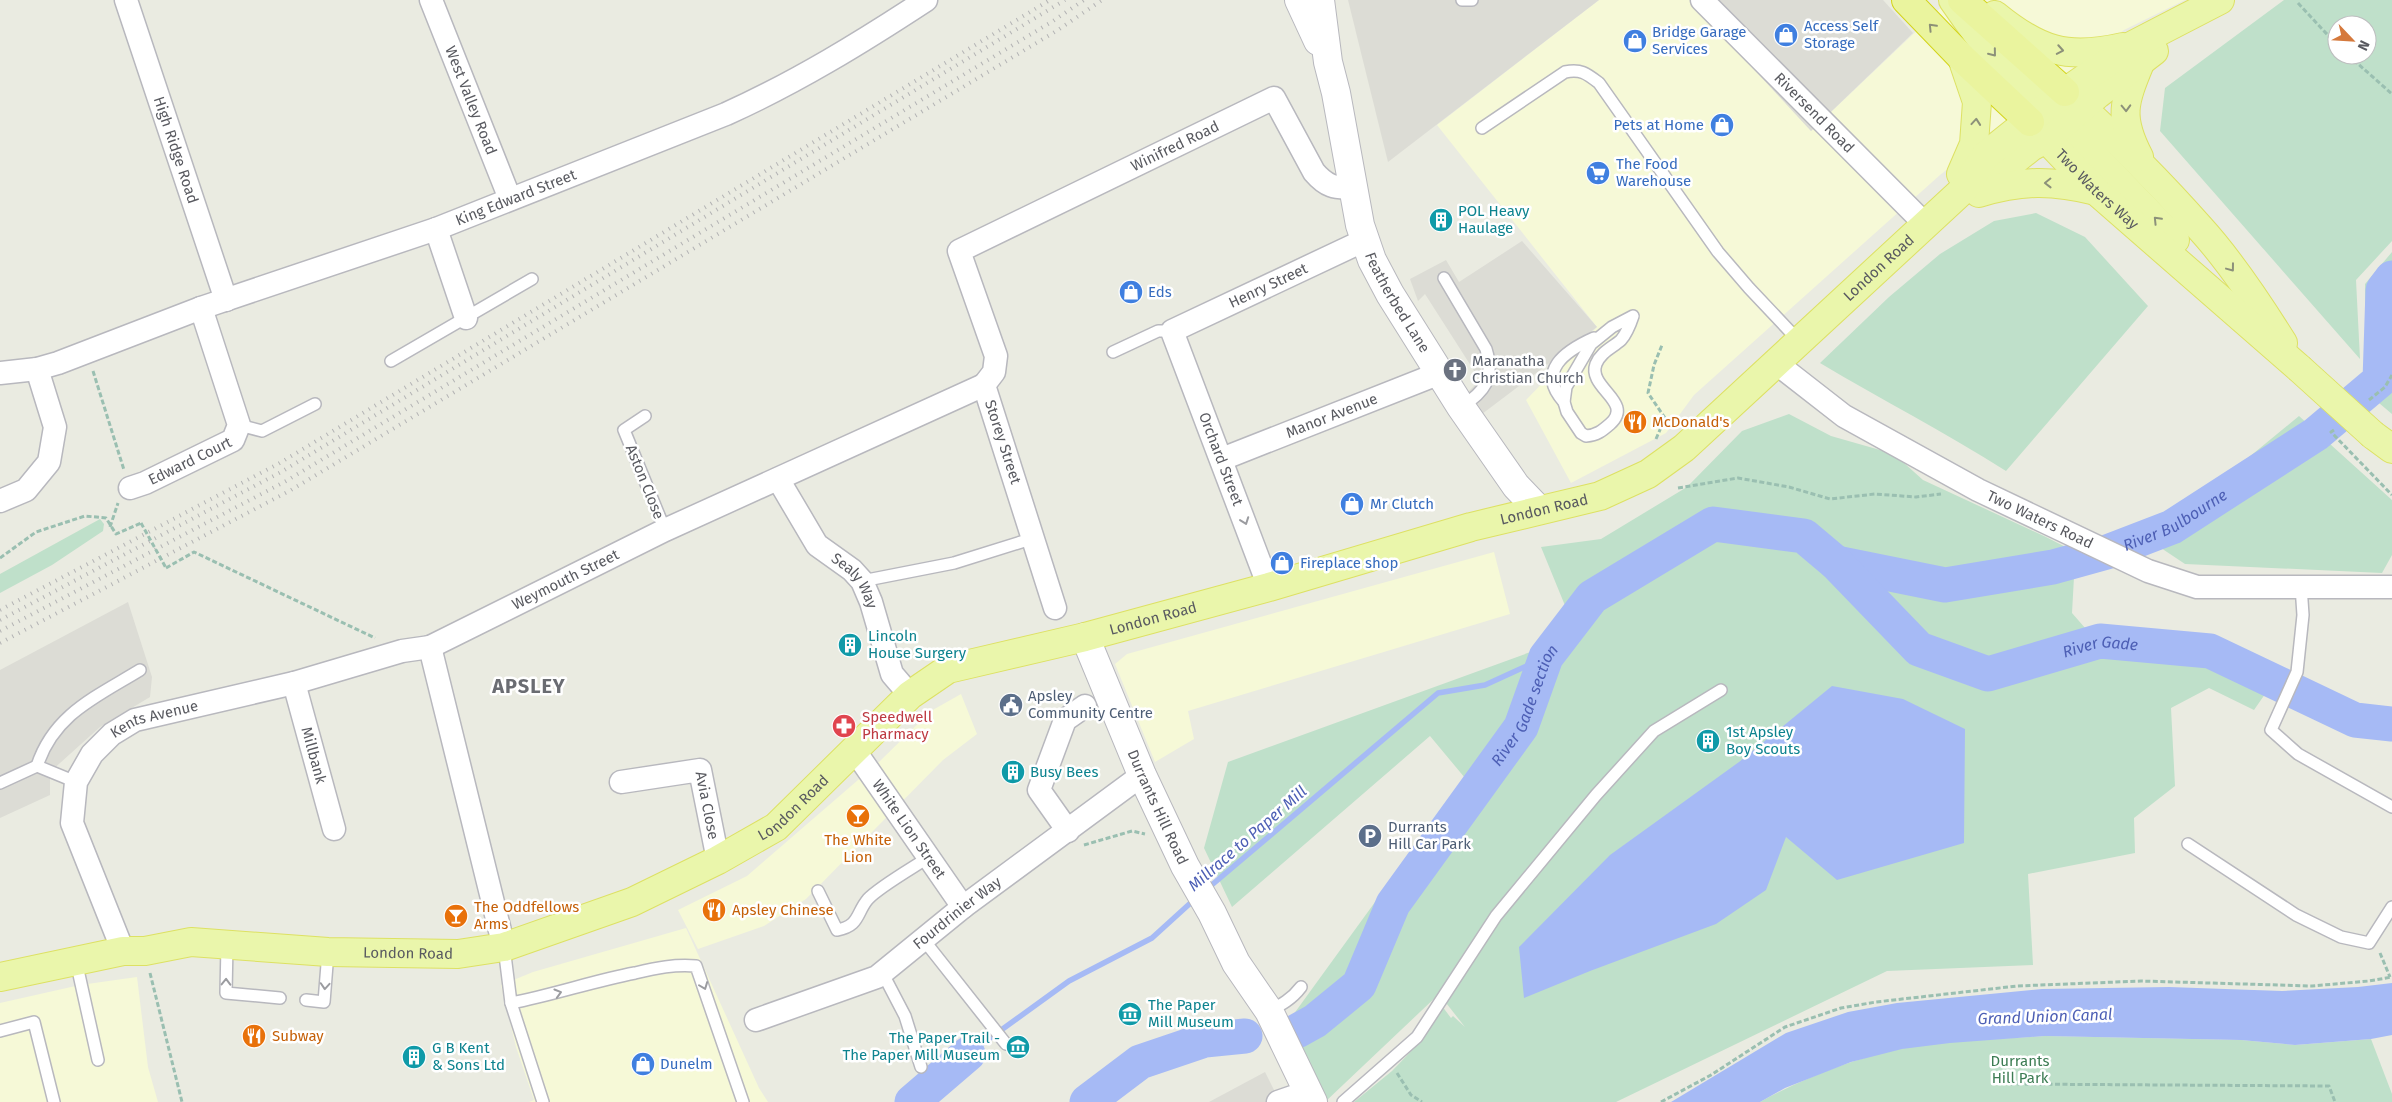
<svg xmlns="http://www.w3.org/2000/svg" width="2392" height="1102" font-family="'Fira Sans',sans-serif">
<rect width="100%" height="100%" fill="#eaebe1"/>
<g fill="#f6f9d7">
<polygon points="1599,0 1690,0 1811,131 1949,0 2185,0 2124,30 1940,175 1694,395 1666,433 1571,483 1526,400 1597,327 1437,125"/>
<polygon points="1494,552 1510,614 1188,711 1194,739 1155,762 1115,664 1127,654"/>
<polygon points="961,694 977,734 943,760 806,899 764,926 698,949 678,910 747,876 880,761 931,711"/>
<polygon points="686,928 759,1088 768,1102 529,1102 534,1100 516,1047 501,985 533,972"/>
<polygon points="137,977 148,1067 158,1102 0,1102 0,1003 80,985"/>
</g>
<g fill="#dcdcd5">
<polygon points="1348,0 1599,0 1388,162"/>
<polygon points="1690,0 1883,0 1913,33 1811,131"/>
<polygon points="1522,241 1597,327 1478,417 1463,397 1480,380 1425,294 1418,301 1410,279 1446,260 1459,282"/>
<polygon points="128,602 152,677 150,697 100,727 50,772 50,795 0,818 0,670"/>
<polygon points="1265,1072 1280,1102 1209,1102"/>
</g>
<g fill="#bfe0ca" fill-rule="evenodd">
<path d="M2284 0H2392V241L2356 280 2360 359 2160 131 2165 88ZM2337 25H2367V55H2337Z"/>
<path d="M2036 213 2085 237 2148 306 2006 471C1945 432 1882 400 1820 363L1889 297 1940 254 1994 221Z"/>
<polygon points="2392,252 2392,414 2379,403 2380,384 2365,375 2365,284"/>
<polygon points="1789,414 1831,436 1894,454 1923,480 2046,537 2087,558 2074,577 2072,613 2099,644 2208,655 2272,684 2254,710 2209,688 2171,708 2175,786 2134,818 2135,853 2028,874 2033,965 1887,971 1616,1102 1354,1102 1392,1071 1421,1041 1442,1006 1451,1018 1453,1016 1465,1027 1439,994 1325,1102 1280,1033 1465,778 1430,736 1232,907 1204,848 1228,762 1536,650 1566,608 1541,547 1601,539 1687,487 1742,431"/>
<polygon points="2299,416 2392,500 2392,555 2382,573 2185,564 2137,532 2226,476"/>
<polygon points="100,519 104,524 103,531 52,565 0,593 0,574"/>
<path d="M2045 1036 2241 1040 2295 1045 2371 1039 2392 1094V1102H1760C1804 1078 1850 1060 1899 1049 1946 1040 1997 1039 2045 1036Z"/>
</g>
<g fill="#a6baf5">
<polygon points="1832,686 1903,699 1965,729 1964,843 1837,880 1786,837 1766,890 1716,924 1590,971 1524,998 1519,947 1610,855 1739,762"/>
<polygon points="2392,983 2392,1035 2371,1039 2295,1045 2241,1040 2045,1036 1950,1043 1902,1049 1851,1062 1785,1088 1760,1102 1671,1102 1786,1033 1848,1012 1897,1003 2042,989 2169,987 2282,991 2358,987"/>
</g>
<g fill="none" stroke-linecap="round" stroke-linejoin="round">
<g stroke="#a6baf5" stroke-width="5.5">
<polyline points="1207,889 1438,693 1485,685 1546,657"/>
<polyline points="968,1054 1069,981 1152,938 1196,898"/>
</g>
<g stroke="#a6baf5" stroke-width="35">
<path id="s1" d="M1836 563 1945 585 2053 567 2107 552 2172 527 2316 434 2380 380 2383 290 2392 278"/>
<path id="s2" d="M1297 1031 1315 1021 1359 985 1393 904 1521 727 1546 657 1592 597 1713 524 1804 536 1836 563 1919 649 1988 674 2100 641 2210 651 2355 720 2392 724"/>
<polyline points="912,1102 968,1054"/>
<polyline points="1087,1102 1140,1062 1205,1040 1245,1036"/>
</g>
<g stroke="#b8b8be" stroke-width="14">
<g id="service">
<polyline points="1462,0 1472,0"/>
<path d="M1482 128 1565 72C1581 69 1586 73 1599 83L1718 252 1749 288 1799 341"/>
<path d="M1444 278 1486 349C1495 378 1485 392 1461 407"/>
<path d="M1633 316C1630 325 1627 333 1621 340 1612 348 1601 352 1596 364 1587 388 1635 402 1610 424 1602 431 1597 435 1586 436L1581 433 1567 412 1564 402 1566 387 1591 344 1612 327Z"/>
<polyline points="1113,352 1158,331 1172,331"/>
<polyline points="391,361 532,279"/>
<path d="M1564 402C1536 371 1565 351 1594 338"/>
<polyline points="645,416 624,430 665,530"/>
<polyline points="239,425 262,431 315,404"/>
<polyline points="862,581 954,563 1034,538"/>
<polyline points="2301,586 2303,615 2297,672 2271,730 2298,754 2392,807"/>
<path d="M37 766C54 714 96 697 140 670"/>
<polyline points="0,783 37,766 76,782"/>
<polyline points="2188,844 2296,915 2341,937 2369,943 2392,907"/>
<path d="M818 891 837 930C860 926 856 913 868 899 879 887 914 867 929 857"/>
<polyline points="923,939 1006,1044"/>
<polyline points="227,945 226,993 280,998"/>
<polyline points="504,947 511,1003 543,1102"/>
<polyline points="76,961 98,1060"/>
<polyline points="882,972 905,1016 921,1067"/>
<polyline points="306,1000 324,1002 328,952"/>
<path d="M511 1003C553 995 593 981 635 973 656 968 675 964 696 966L743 1102"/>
<path d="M1269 1011C1281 1005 1292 999 1301 987"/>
<polyline points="0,1031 34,1022 54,1102"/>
<polyline points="1343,1102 1417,1037 1496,916 1596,795 1654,731 1721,690"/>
</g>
</g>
<g stroke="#b8b8be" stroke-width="25">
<g id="minor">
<path id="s3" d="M126 0 226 300"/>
<path id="s4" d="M431 0 510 199"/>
<path id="s5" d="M1702 0 1925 224"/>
<polyline points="436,229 466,318"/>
<path id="s6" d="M1776 363 1844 416 1978 490 2148 571 2197 587H2392"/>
<path id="s7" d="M0 373 37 369 58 363 201 308 436 229 726 114C797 82 862 42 926 0"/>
<path id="s8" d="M1222 459 1440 373"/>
<path id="s9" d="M778 479 817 545 852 570 862 581 871 602 892 674 910 695"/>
<path id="s10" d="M130 488 145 483 233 440 239 425 201 308"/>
<polyline points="0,501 26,490 49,462 55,427 37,369"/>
<path id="s11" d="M1269 587 1172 331 1365 240"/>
<path id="s12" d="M1055 608 984 385 994 372 996 356 959 251 1274 98 1314 172C1326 186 1335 189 1353 187"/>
<polyline points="430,647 504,947"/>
<path id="s13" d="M294 683 334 829"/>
<path id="s14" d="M855 751 963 907"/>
<path id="s15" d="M621 782 700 770 718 860"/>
<polyline points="1068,831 1039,790 1065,720 1085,706"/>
<path id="s16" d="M123 951 72 823 76 782 92 754 112 734 135 720 294 683 402 651 430 647 665 530 984 385"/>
<path id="s17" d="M756 1020 877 977 963 907 1142 775"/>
<polyline points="1278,1102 1307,1092"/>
</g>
</g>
<g stroke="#b8b8be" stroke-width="30">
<g id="tertiary">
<polyline points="1299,0 1318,41"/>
<path id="s18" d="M1320 0 1328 62 1336 93 1360 225 1372 260 1390 294 1461 407 1516 486 1539 510"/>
<path id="s19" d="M1085 637 1142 775 1185 866 1212 913 1236 963 1269 1011 1313 1102"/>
</g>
</g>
<g stroke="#dde163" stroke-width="30">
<g id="primary">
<path d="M1953 0C1970 25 1988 49 2008 72 2019 85 2034 95 2043 110L2040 129"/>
<path d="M1995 15C2039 51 2067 60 2123 47"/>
<path d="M2065 92C2112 135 2158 180 2200 228 2231 262 2258 303 2283 343"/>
<polyline points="2071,102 2069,118 2071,132 2175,240"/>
<path id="s20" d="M2030 122 2096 191 2299 368"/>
<path d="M2139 157C2118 117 2124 102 2140 63"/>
<polyline points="1961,174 1974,144 1977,102 1962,58"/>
<polyline points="1964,189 1995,176 2031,147 2046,139 2098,94 2154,51"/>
<path d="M1979 193C2021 180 2053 180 2096 191"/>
<polyline points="2373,435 2392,449"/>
<path id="s21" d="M0 977 123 951H145L191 942 328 952 458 954 504 947 632 902 718 860 776 827 910 695 948 669 1085 637 1269 587 1471 527 1600 496 1648 474 1684 448 1964 189 1985 156 2065 92 2133 45 2220 0"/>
</g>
</g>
<g stroke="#d3d418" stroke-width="30">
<g id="trunk">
<polyline points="1906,0 1962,58 2030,122"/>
<polyline points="1962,0 2065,92"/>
</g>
</g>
<g stroke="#9abfb1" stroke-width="3" stroke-dasharray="5 2.5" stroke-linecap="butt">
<polyline points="2298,3 2337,45"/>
<polyline points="2348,55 2392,94"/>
<polyline points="93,371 124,470"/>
<polyline points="2369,400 2385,387 2392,375"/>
<polyline points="2334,430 2331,432 2392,495"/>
<polyline points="1656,439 1665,418 1648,393 1654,365 1662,345"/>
<polyline points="1678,488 1738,478 1789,487 1830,499 1875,494 1916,497 1941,494"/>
<polyline points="110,527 118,503"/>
<polyline points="0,558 36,532 85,516 106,518 116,534 141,523"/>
<polyline points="166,568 194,552 375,638"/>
<polyline points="1084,845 1132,831 1145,834"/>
<polyline points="2380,953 2390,977"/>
<polyline points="150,973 182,1102"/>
<polyline points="1397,1073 1411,1095 1422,1102"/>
<polyline points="2010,1084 2329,1086 2335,1102"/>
<polyline points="1661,1102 1711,1075 1785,1027 1841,1008 1876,1002 2017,986 2141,981 2312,986 2369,981 2392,977"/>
</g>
<use href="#service" stroke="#fff" stroke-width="11"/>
<use href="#minor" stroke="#fff" stroke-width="22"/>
<use href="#tertiary" stroke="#fff" stroke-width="28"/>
<use href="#primary" stroke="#eaf6ab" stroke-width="28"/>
<use href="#trunk" stroke="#eaf49e" stroke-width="28"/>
<g stroke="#b3b3b4" stroke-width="4" stroke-dasharray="1 6" stroke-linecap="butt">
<polyline points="0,610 278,464 1050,0"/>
<polyline points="0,620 281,472 1065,0"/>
<polyline points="0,631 286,481 1053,21 1084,0"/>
<polyline points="0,643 291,490 1058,30 1102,0"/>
</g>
<g stroke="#dde163" stroke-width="30" stroke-linecap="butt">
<polyline id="primary-bridge" points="2299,368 2373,435"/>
</g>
<polyline stroke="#9abfb1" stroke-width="3" stroke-dasharray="5 2.5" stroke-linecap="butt" points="141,523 166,568"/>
<use href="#primary-bridge" stroke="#eaf6ab" stroke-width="28"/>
</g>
<defs><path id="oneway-chevron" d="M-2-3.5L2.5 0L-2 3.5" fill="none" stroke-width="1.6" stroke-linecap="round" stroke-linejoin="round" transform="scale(1.25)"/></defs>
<use stroke="#8c9076" href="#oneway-chevron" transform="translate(1932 27) rotate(-134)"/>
<g stroke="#8c917a">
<use href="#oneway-chevron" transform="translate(2060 50) rotate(10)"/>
<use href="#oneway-chevron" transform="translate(1993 53) rotate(51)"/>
<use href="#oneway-chevron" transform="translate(2126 108) rotate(88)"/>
<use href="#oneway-chevron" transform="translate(1976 122) rotate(-85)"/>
<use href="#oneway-chevron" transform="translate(2048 183) rotate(179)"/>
<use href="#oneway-chevron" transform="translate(2157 220) rotate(-134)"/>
<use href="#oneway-chevron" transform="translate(2231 268) rotate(53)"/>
</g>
<g stroke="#9b9ca0">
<use href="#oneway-chevron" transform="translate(1245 521) rotate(70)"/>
<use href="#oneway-chevron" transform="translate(226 982) rotate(-89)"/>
<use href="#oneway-chevron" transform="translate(325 986) rotate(94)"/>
<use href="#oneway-chevron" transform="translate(704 986) rotate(69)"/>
<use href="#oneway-chevron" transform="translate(558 993) rotate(-16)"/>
</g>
<defs>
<g id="shop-disc" transform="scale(1.25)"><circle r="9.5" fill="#3f7fe0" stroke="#fff"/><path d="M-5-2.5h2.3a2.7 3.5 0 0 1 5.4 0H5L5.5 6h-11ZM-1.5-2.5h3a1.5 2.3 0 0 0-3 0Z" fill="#fff"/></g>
<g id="supermarket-disc" transform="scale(1.25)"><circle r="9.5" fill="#3f7fe0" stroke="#fff"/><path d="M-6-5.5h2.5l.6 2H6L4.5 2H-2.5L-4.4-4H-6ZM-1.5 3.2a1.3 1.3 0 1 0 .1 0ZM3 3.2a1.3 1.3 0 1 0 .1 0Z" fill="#fff"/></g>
<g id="building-disc" transform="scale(1.25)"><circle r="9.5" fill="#0f9aa8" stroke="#fff"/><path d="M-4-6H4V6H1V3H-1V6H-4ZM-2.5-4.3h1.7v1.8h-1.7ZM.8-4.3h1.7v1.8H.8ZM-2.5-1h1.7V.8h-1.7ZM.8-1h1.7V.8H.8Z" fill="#fff"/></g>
<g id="church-disc" transform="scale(1.25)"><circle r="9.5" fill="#6b7280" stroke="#fff"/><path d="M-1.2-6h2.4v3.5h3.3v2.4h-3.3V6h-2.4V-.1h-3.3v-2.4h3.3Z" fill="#fff"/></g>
<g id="restaurant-disc" transform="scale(1.25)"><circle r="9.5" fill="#e8710a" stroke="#fff"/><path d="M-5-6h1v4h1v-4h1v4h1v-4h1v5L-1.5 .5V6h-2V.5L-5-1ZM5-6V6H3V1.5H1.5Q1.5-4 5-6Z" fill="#fff"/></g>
<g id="civic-disc" transform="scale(1.25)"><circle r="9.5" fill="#5c6f8a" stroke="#fff"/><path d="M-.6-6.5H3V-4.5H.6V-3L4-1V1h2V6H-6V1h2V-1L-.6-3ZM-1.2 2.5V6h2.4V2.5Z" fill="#fff"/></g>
<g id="pharmacy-disc" transform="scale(1.25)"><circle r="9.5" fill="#e0444e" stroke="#fff"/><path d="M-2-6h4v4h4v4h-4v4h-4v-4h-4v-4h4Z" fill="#fff"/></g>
<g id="bar-disc" transform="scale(1.25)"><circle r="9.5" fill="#e8710a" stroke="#fff"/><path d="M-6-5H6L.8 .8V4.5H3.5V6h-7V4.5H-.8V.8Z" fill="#fff"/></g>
<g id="parking-disc" transform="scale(1.25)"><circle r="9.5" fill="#5c6f8a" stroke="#fff"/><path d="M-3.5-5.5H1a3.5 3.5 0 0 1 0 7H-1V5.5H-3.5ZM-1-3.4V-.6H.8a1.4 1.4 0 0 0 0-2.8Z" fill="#fff"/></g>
<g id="museum-disc" transform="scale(1.25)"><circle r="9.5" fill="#0f9aa8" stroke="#fff"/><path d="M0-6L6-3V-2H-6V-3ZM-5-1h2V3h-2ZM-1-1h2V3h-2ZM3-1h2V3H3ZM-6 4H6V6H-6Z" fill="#fff"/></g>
</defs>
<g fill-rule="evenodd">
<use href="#shop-disc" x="1786" y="35"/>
<use href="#shop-disc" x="1635" y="41"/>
<use href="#shop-disc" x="1722" y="125"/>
<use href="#supermarket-disc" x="1598" y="173"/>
<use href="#building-disc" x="1441" y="220"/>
<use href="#shop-disc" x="1131" y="292"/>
<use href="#church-disc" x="1455" y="370"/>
<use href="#restaurant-disc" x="1635" y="422"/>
<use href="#shop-disc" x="1352" y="504"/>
<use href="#shop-disc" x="1282" y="563"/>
<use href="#building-disc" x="850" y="645"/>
<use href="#civic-disc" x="1011" y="705"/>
<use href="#pharmacy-disc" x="844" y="726"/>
<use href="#building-disc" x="1708" y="741"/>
<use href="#building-disc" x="1013" y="772"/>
<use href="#bar-disc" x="858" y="816"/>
<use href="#parking-disc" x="1370" y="836"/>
<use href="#restaurant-disc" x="714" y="910"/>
<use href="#bar-disc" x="456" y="916"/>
<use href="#museum-disc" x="1130" y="1014"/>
<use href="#restaurant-disc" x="254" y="1036"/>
<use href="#museum-disc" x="1018" y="1047"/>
<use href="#building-disc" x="414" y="1057"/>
<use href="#shop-disc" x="643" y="1064"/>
</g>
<g text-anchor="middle" stroke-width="5" stroke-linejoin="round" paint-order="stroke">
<g font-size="15" fill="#366cbe" stroke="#fff" text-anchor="start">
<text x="1804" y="31">Access Self<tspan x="1804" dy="17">Storage</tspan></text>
<text x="1652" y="37">Bridge Garage<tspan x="1652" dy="17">Services</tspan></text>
<text x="1704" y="130" text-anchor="end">Pets at Home</text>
<text x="1616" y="169">The Food<tspan x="1616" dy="17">Warehouse</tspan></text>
<text x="1148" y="297">Eds</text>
<text x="1370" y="509">Mr Clutch</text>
<text x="1300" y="568">Fireplace shop</text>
<text x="660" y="1069">Dunelm</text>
</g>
<g font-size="15" fill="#595a60" stroke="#fff">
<text dy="5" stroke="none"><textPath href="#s4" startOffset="108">West Valley Road</textPath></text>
<text dy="5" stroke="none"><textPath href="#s5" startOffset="159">Riversend Road</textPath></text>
<text dy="5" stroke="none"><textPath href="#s12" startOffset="618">Winifred Road</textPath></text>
<text dy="5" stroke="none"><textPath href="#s3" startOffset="158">High Ridge Road</textPath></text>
<text dy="5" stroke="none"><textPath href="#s20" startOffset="95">Two Waters Way</textPath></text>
<text dy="5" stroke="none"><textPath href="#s7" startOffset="546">King Edward Street</textPath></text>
<text dy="5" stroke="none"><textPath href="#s21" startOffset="2078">London Road</textPath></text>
<text dy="5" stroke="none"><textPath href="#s11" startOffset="380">Henry Street</textPath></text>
<text dy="5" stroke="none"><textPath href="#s18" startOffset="315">Featherbed Lane</textPath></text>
<text dy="5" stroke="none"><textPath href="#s8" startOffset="118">Manor Avenue</textPath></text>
<text transform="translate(1003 442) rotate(72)" y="5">Storey Street</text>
<text dy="5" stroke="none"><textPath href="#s10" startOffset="66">Edward Court</textPath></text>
<text transform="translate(1221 459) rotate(69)" y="5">Orchard Street</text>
<text transform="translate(645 482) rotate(68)" y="5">Aston Close</text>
<text dy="5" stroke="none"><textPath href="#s21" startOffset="1658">London Road</textPath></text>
<text dy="5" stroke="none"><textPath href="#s6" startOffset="308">Two Waters Road</textPath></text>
<text dy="5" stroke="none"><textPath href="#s16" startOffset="722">Weymouth Street</textPath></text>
<text dy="5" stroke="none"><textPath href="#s9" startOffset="130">Sealy Way</textPath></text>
<text dy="5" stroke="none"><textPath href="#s21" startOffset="1252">London Road</textPath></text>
<text dy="5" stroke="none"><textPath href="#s16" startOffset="285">Kents Avenue</textPath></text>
<text dy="5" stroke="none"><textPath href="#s13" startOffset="75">Millbank</textPath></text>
<text dy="5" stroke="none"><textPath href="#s21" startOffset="832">London Road</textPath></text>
<text dy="5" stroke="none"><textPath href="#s19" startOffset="185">Durrants Hill Road</textPath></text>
<text dy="5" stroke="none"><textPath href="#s15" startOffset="116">Avia Close</textPath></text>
<text dy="5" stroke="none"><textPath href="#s14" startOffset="95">White Lion Street</textPath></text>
<text dy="5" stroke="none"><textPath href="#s17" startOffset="231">Fourdrinier Way</textPath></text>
<text dy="5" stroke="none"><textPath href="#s21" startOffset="412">London Road</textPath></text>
</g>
<g font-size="15" fill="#0d838f" stroke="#fff" text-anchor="start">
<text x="1458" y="216">POL Heavy<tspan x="1458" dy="17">Haulage</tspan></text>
<text x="868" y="641">Lincoln<tspan x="868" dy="17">House Surgery</tspan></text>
<text x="1726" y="737">1st Apsley<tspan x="1726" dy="17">Boy Scouts</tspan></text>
<text x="1030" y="777">Busy Bees</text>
<text x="1148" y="1010">The Paper<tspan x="1148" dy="17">Mill Museum</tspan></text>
<text x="1000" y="1043" text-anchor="end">The Paper Trail -<tspan x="1000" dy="17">The Paper Mill Museum</tspan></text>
<text x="432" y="1053">G B Kent<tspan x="432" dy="17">&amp; Sons Ltd</tspan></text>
</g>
<g font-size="15" fill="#5b616d" stroke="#fff" text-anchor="start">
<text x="1472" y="366">Maranatha<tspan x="1472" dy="17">Christian Church</tspan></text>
</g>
<g font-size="15" fill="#c56008" stroke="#fff" text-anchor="start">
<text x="1652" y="427">McDonald's</text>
<text x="858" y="845" text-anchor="middle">The White<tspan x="858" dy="17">Lion</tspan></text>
<text x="474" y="912">The Oddfellows<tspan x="474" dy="17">Arms</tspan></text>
<text x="732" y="915">Apsley Chinese</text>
<text x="272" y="1041">Subway</text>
</g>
<g font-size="15" fill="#4e5e75" stroke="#fff" text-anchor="start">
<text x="1028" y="701">Apsley<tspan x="1028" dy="17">Community Centre</tspan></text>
<text x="1388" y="832">Durrants<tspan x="1388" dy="17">Hill Car Park</tspan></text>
</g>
<g font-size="15" fill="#be3a42" stroke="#fff" text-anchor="start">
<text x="862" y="722">Speedwell<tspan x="862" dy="17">Pharmacy</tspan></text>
</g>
<g font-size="15" fill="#3c7c53" stroke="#fff">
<text x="2020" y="1066">Durrants<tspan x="2020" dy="17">Hill Park</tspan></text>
</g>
<g font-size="16" font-style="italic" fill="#4d5fb5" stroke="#fff">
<text dy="6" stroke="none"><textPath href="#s1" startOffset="352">River Bulbourne</textPath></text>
<text dy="6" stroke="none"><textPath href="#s2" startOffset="1118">River Gade</textPath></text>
<text dy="6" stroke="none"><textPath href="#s2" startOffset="405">River Gade section</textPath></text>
<text transform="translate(1247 838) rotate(-41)" y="6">Millrace to Paper Mill</text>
<text transform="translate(2045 1016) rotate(-2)" y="6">Grand Union Canal</text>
</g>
<g font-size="20" font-weight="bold" letter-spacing="1" fill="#6a6c72" stroke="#fff">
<text x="529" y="693">APSLEY</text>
</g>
</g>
<g transform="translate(2352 40) rotate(115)"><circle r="24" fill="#ffffff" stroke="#bdbdbf"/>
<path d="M0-4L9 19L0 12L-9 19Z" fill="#d5793c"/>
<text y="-8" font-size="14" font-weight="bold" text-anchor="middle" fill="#595a60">N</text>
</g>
</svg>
